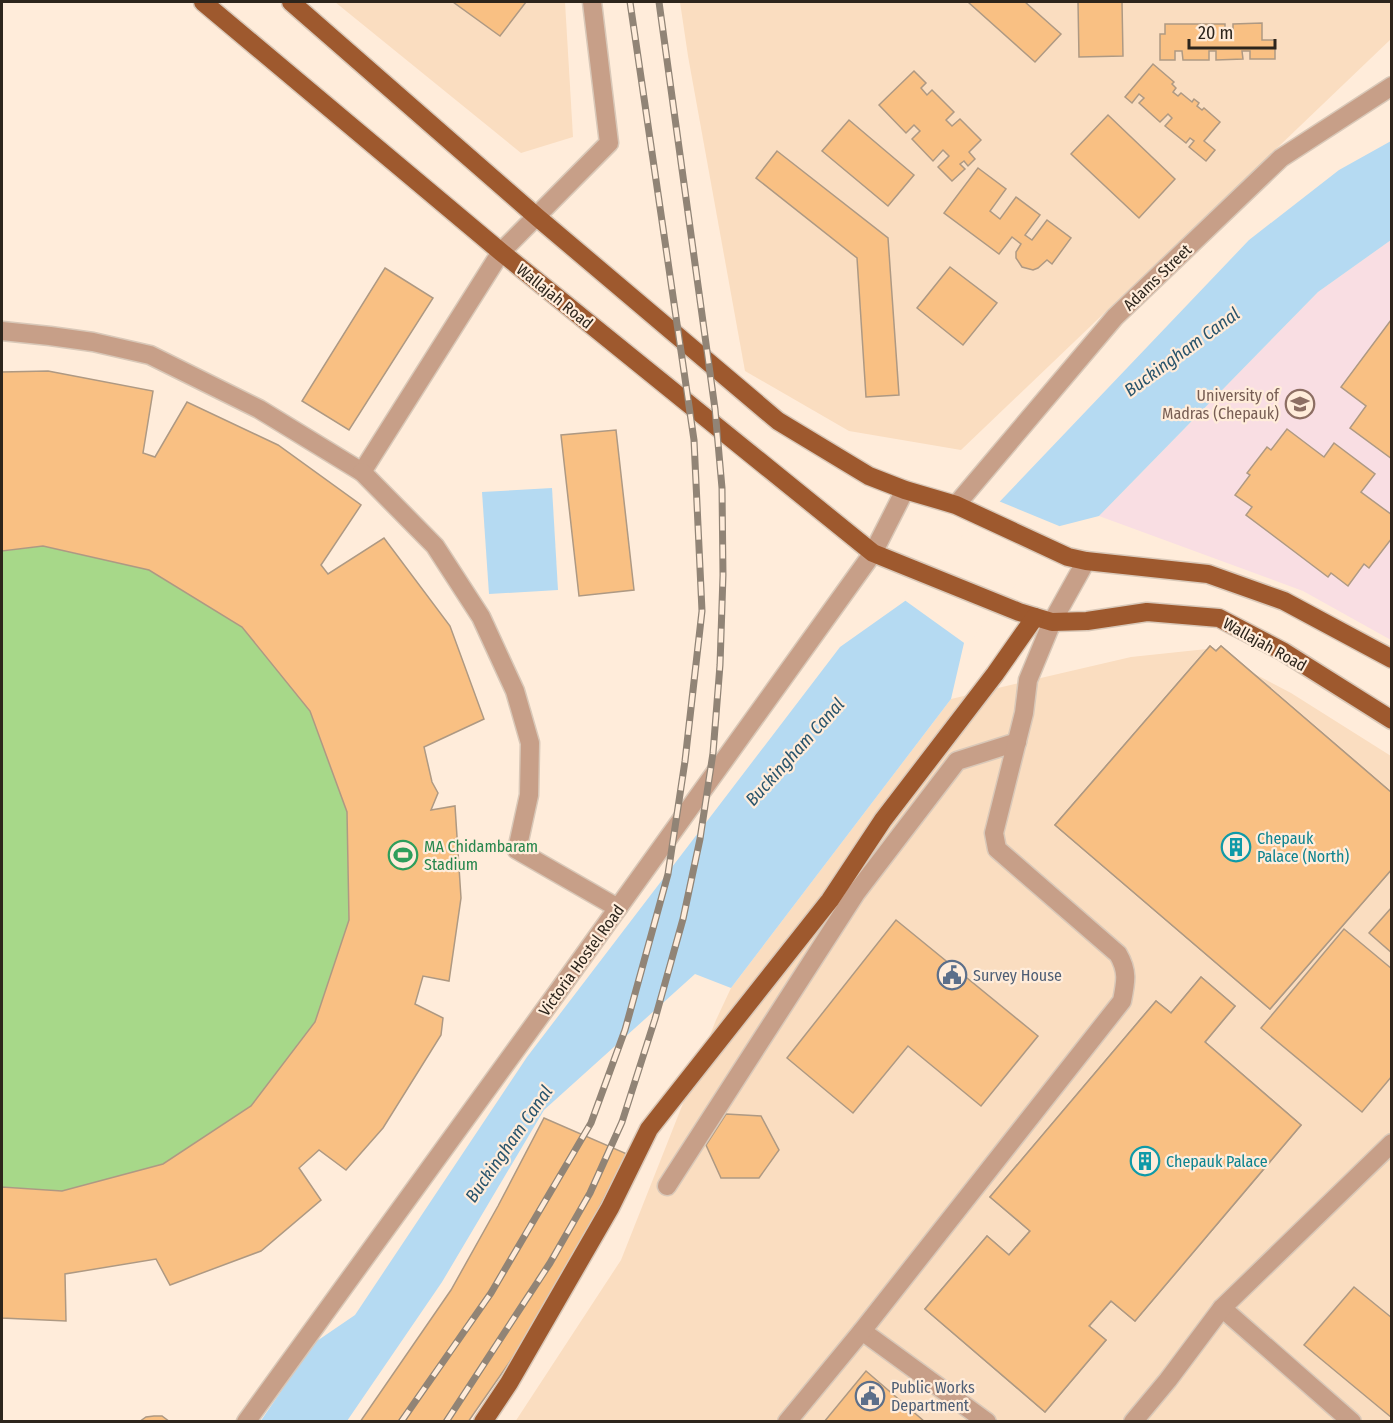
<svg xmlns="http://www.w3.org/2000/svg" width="1393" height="1423" font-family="'Fira Sans Condensed',sans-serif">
<rect width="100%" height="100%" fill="#ffecda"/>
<g fill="#faddc0">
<polygon points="335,2 565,2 573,137 521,153"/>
<polygon points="680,2 1391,2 1391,39 961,450 849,431 745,371 688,56"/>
<polygon points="1207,649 1291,693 1391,756 1391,1421 515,1422 621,1260 716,1020 731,988 951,699 1131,657"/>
</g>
<polygon fill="#f9dee3" points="1391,240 1391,640 1303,591 1099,516 1318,292"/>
<polygon fill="#a7d889" points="43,546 149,570 242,627 310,711 347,812 349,920 315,1022 251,1106 163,1164 62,1191 2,1187 2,551"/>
<g fill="#b5daf2">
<polygon points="1391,141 1391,240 1318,292 1099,516 1060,526 964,643 951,699 731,988 695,974 544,1110 442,1282 347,1421 260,1422 314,1343 355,1315 527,1057 840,647 905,601 1249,240 1339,170"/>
<polygon points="552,488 558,590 489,594 482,492"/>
</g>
<polygon fill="#ffecda" points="996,500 1064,528 1061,529 967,645 903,599"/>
<g fill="#f9c083" stroke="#ae9983" stroke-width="1.5">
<polygon points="453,2 526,2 500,36"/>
<polygon points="968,2 1025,2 1061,34 1035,62"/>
<polygon points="1078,2 1122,2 1123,56 1079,57"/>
<polygon points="1262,23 1262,40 1275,40 1275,59 1250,59 1250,51 1242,51 1243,59 1216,60 1216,51 1209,51 1209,60 1183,60 1182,51 1175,51 1175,60 1160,60 1160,34 1165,34 1165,24 1225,24 1225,30 1233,29 1233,24"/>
<polygon points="1153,64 1174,82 1172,84 1176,88 1173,92 1178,96 1181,93 1192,102 1194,99 1199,103 1197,106 1202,110 1204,108 1220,122 1204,141 1215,150 1206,161 1189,147 1194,141 1190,138 1186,143 1165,126 1172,118 1168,114 1160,122 1139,103 1144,98 1139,94 1132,103 1125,97"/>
<polygon points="914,71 926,83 921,88 927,95 932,90 954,112 946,120 952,126 960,119 981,140 969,152 975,159 968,166 964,161 960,164 965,169 952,181 938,167 949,156 943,150 933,161 912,139 920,131 914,125 906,133 879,105"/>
<polygon points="1108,115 1175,179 1139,218 1071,154"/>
<polygon points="849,120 914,175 888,206 822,151"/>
<polygon points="777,151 888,238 899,395 866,397 857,258 756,178"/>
<polygon points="978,168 1006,189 990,211 1000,219 1016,197 1040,215 1025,235 1032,240 1047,220 1071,238 1052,264 1047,260 1038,268 1033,270 1022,267 1016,258 1016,252 1021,244 1012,237 999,254 944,213"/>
<polygon points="950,267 997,303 963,345 917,308"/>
<polygon points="385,268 433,298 349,430 302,401"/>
<polygon points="1391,320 1392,320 1392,459 1350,428 1366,406 1341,387"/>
<polygon points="48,371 153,391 143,453 155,457 187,402 278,445 361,505 321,565 328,574 384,538 450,626 484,719 424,747 432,782 438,793 431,810 455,806 461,898 449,981 423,976 415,1004 443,1018 441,1035 383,1128 346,1170 319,1150 299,1168 321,1200 261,1251 170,1285 156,1259 65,1274 66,1321 2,1318 2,1187 62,1191 163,1164 251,1106 315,1022 349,920 347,812 310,711 242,627 149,570 43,546 2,551 2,372"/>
<polygon points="1287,429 1324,457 1334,443 1375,474 1361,492 1392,515 1392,538 1369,568 1364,564 1348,586 1331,573 1328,577 1246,515 1252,507 1235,495 1250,475 1247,473 1267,447 1271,450"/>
<polygon points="616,430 634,590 579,596 561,435"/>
<polygon points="1210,646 1216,651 1221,646 1392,793 1392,869 1270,1009 1055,825"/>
<polygon points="1210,646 1216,651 1221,646 1392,793 1392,869 1270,1009 1055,825"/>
<polygon points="1392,907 1392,953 1369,933"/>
<polygon points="896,920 1038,1036 981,1106 908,1046 853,1113 787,1058"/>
<polygon points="1344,929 1392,969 1392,1076 1362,1112 1261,1028"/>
<polygon points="1201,977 1235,1006 1205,1042 1301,1125 1135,1321 1111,1301 1089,1326 1106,1340 1045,1412 925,1309 987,1236 1009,1255 1030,1231 990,1197 1156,1001 1171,1013"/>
<polygon points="1201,977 1235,1006 1205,1042 1301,1125 1135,1321 1111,1301 1089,1326 1106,1340 1045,1412 925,1309 987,1236 1009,1255 1030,1231 990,1197 1156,1001 1171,1013"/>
<polygon points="726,1114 761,1116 779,1150 759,1178 721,1178 706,1145"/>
<polygon points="544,1118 627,1154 574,1256 518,1350 468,1422 360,1422 451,1290 498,1206"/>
<polygon points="1354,1287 1392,1318 1392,1418 1304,1345"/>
<polygon points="866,1371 925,1422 824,1422"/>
<polygon points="154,1416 162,1416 170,1422 139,1422 146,1417"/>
</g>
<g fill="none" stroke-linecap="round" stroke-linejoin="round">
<g stroke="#d9c8b8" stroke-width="21">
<g id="minor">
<polyline points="2,331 50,336 93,342 150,355 259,409 362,472 501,252 609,143 592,2"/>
<polyline points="362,472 435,546 481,617 515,691 530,743 529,795 517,850 618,908"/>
<polyline points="956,505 1115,317 1281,158 1392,86"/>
<polyline points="667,1186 856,893 957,761 1017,742"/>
<polyline points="1222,1308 1352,1422"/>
<polyline points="862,1331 987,1422"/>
<polyline points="246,1422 559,990 873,553 905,490"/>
<path d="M787 1422 862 1331 1122 1001C1126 981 1128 971 1118 954L997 849 994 833 1024 713 1028 680 1052 622 1086 561"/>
<polyline points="1133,1422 1168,1380 1222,1308 1392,1143"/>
</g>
</g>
<g stroke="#d9c8b8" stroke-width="21">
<g id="major">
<polyline points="203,2 501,252 873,553 1019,612 1052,622 1087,621 1147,612 1219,618 1284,652 1392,720"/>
<polyline points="291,2 537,217 778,421 869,476 905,490 956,505 1068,557 1086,561 1208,574 1284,601 1392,659"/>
<polyline points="483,1422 509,1383 610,1208 649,1129 830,900 883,820 995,674 1035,617"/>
</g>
</g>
<use href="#minor" stroke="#c79f88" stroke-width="18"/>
<use href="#major" stroke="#9e592e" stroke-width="18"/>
<g stroke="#918476" stroke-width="7">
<g id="rail">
<polyline points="401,1422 491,1293 591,1123 625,1030 668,874 685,761 702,611 694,440 630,2"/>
<polyline points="446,1422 550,1263 590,1193 622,1122 655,1019 683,919 700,839 713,753 720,665 723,575 722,488 715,409 659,2"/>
</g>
</g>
<use href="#rail" stroke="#ffecda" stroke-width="4.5" stroke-dasharray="14" stroke-linecap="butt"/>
</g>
<defs>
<g id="university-ring" transform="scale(1.5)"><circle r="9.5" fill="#ffecda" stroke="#8d6e63" stroke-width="1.5"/><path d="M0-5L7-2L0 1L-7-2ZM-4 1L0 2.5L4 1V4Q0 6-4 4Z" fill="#8d6e63"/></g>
<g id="building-ring" transform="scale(1.5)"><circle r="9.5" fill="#ffecda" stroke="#0f9aa8" stroke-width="1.5"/><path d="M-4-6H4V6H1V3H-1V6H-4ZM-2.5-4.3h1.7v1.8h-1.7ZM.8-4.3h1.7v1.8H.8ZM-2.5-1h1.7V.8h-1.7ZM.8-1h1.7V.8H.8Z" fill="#0f9aa8"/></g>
<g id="stadium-ring" transform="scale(1.5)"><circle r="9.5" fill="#ffecda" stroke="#2e9e5b" stroke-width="1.5"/><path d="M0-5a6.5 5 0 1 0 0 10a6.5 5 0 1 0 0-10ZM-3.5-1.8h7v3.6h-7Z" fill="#2e9e5b"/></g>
<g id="civic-ring" transform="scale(1.5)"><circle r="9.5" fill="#ffecda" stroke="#5c6f8a" stroke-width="1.5"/><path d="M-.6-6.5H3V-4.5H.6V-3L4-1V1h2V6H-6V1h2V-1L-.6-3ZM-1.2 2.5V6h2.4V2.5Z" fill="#5c6f8a"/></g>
</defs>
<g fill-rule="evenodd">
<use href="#university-ring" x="1300" y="404"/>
<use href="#building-ring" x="1236" y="847"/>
<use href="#stadium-ring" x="403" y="855"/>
<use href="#civic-ring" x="952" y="975"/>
<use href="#building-ring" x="1145" y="1161"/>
<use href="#civic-ring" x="870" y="1396"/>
</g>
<g text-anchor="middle" stroke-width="4.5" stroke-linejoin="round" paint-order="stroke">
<g font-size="16" fill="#2d251c" stroke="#ffecda">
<text transform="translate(1157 277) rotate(-44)" y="6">Adams Street</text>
<text transform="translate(555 296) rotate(39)" y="6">Wallajah Road</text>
<text transform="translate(1265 644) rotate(29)" y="6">Wallajah Road</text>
<text transform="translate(581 960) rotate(-54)" y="6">Victoria Hostel Road</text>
</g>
<g font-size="16" fill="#785e54" stroke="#ffecda" text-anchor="end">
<text x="1279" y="401">University of<tspan x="1279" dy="18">Madras (Chepauk)</tspan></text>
</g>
<g font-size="16" fill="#0d838f" stroke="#ffecda" text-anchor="start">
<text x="1257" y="844">Chepauk<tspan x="1257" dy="18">Palace (North)</tspan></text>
<text x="1166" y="1167">Chepauk Palace</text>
</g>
<g font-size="16" fill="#27864d" stroke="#ffecda" text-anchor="start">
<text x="424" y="852">MA Chidambaram<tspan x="424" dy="18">Stadium</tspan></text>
</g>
<g font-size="16" fill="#4e5e75" stroke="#ffecda" text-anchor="start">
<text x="973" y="981">Survey House</text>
<text x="891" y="1393">Public Works<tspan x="891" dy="18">Department</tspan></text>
</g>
<g font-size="18" font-style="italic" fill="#29546c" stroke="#ffecda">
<text transform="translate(1182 352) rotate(-36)" y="6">Buckingham Canal</text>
<text transform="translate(795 752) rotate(-48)" y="6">Buckingham Canal</text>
<text transform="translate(509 1144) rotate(-55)" y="6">Buckingham Canal</text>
</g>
</g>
<rect width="1393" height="1423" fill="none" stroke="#2d251c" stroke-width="6"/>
<path d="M1189 39v9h86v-9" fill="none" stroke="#2d251c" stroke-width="3"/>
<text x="1198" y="39" font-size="18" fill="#2d251c" stroke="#ffecda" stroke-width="4.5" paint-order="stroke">20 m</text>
</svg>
